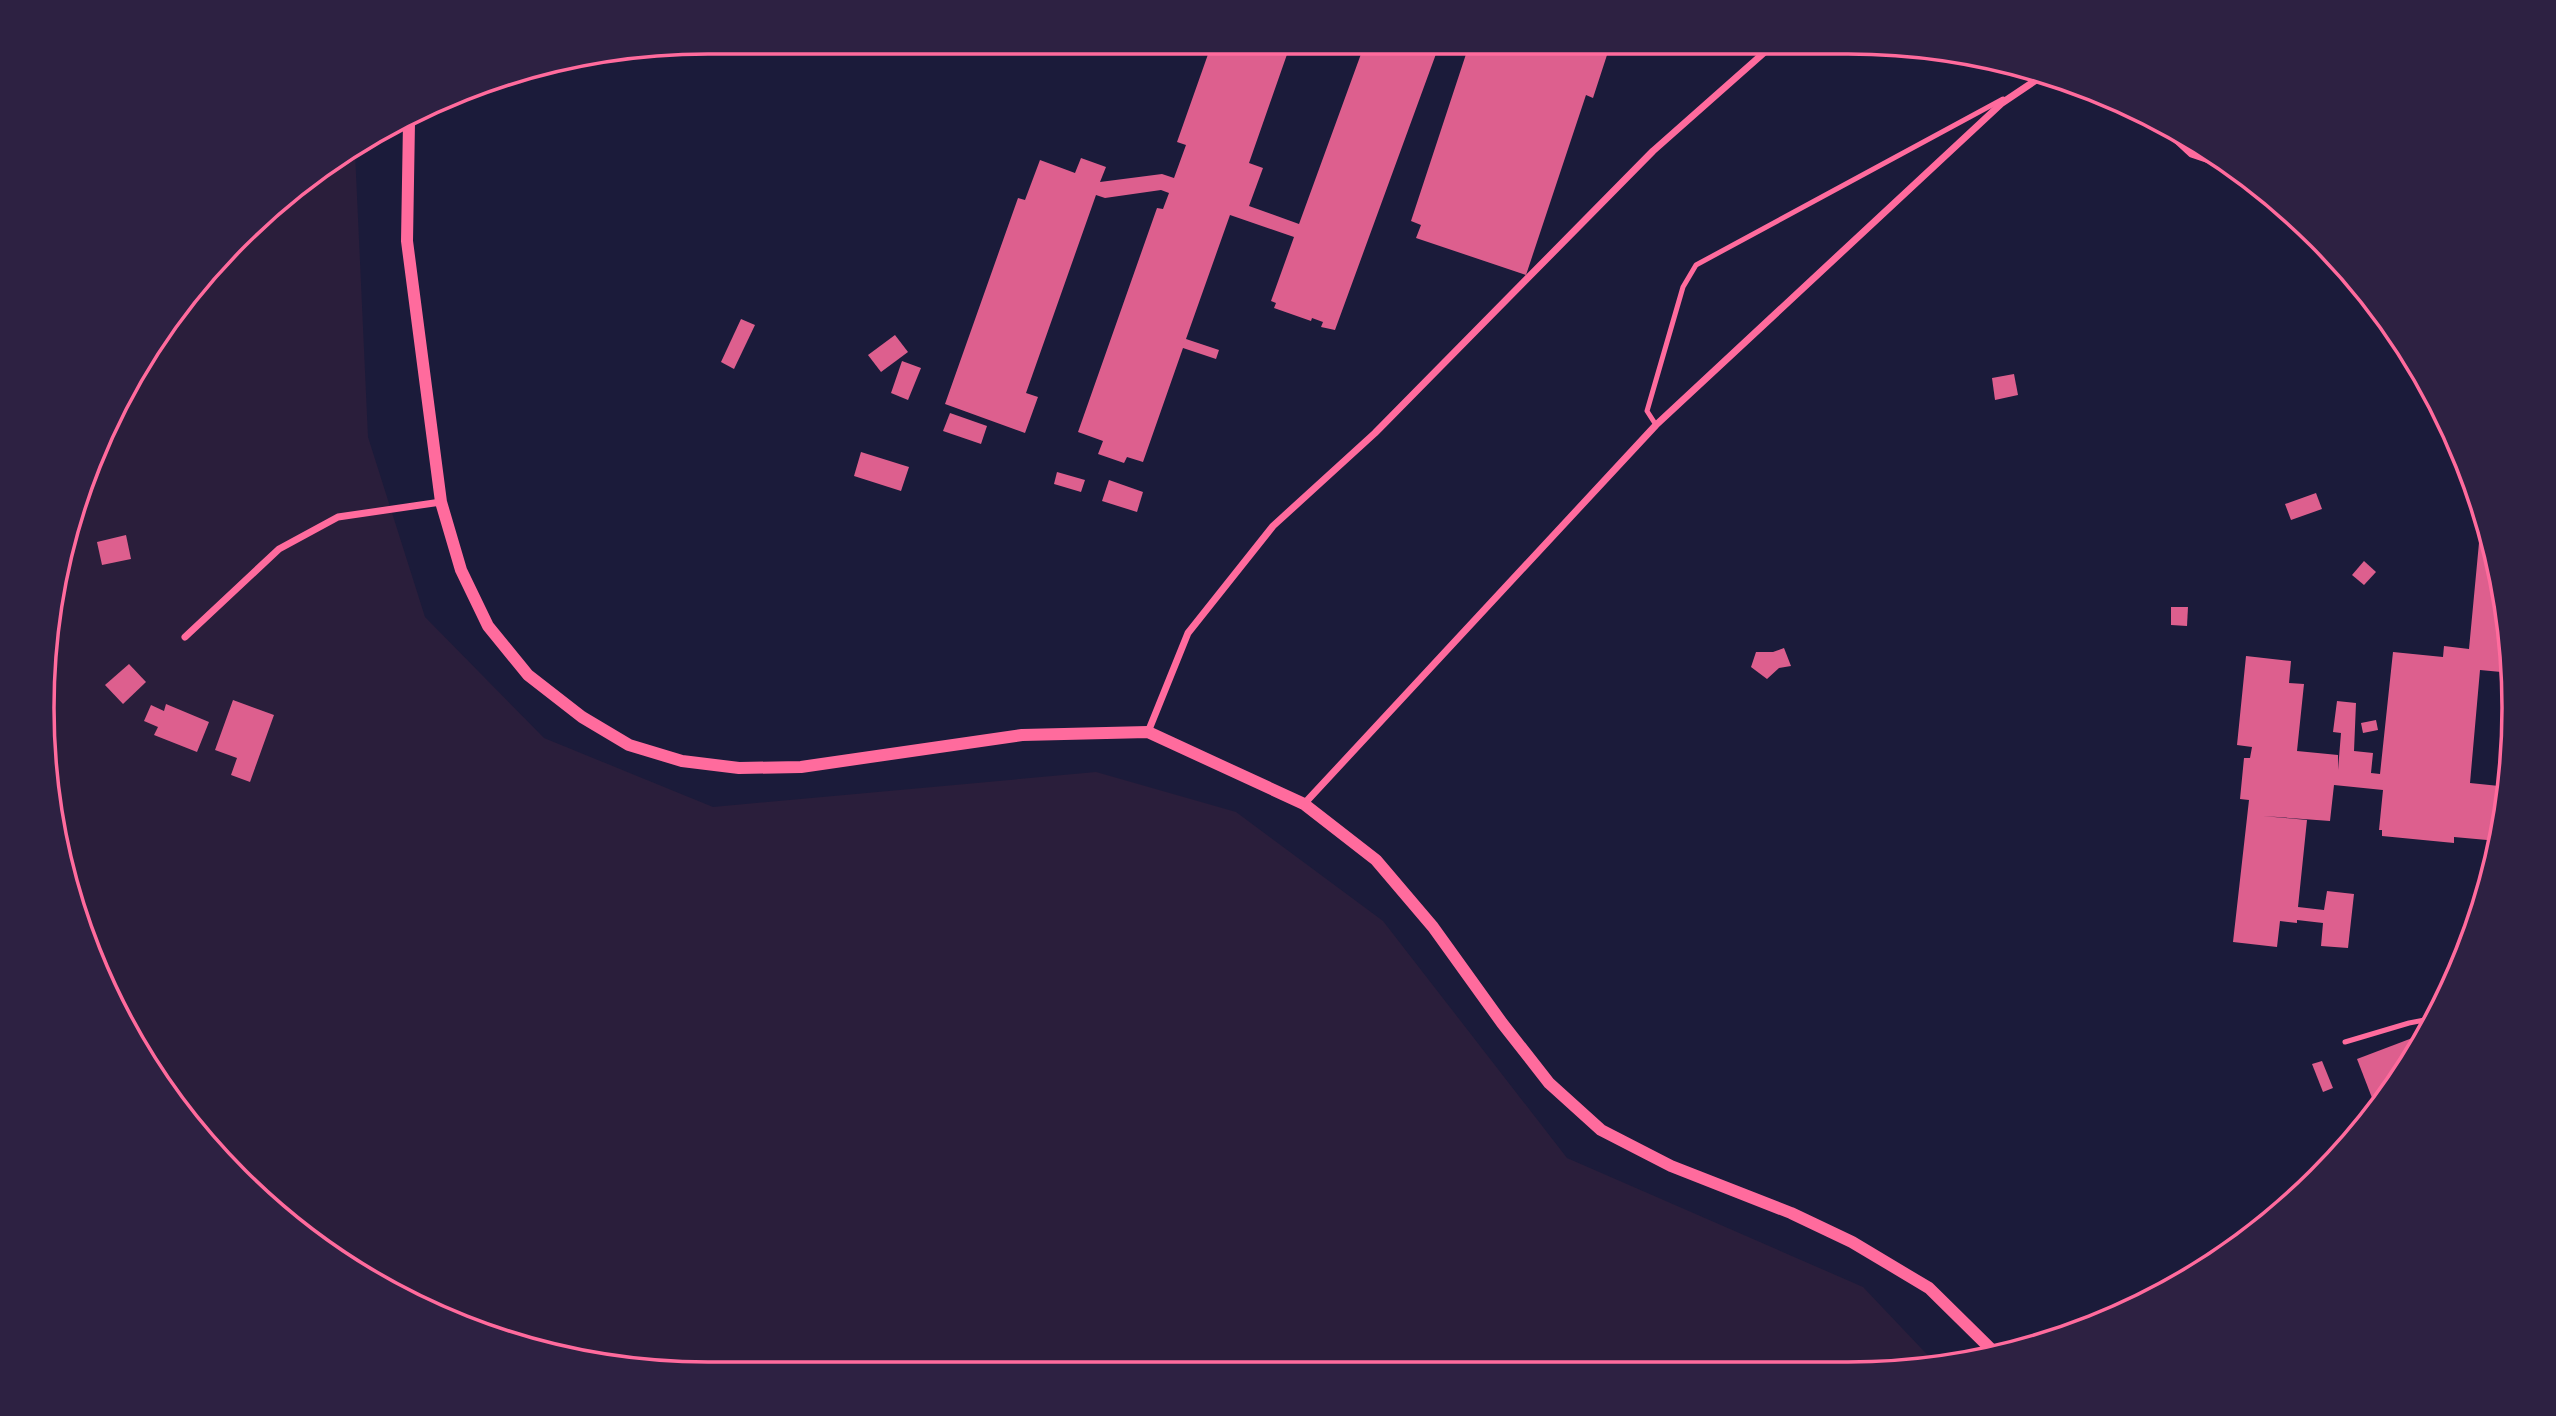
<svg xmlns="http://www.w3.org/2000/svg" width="2556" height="1416" font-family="'Asap Condensed',sans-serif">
<rect width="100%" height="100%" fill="#1b1b3a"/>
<polygon fill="#2a1e3b" points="355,152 368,437 425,617 544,738 713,807 1096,772 1236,812 1383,921 1567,1158 1863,1287 1939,1367 665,1373 494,1339 375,1285 207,1147 93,962 43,751 65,535 154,338 303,179"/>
<g fill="#dd5f8e">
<polygon points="1212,43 1291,43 1249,163 1263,168 1249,206 1299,224 1365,43 1440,43 1335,330 1321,327 1323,322 1312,318 1311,321 1274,308 1276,303 1271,301 1294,237 1230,215 1186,339 1219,350 1216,359 1183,348 1143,462 1127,457 1124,463 1098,454 1103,441 1078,432 1157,208 1163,209 1169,193 1161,190 1105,198 1096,195 1026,393 1038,397 1025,433 945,404 1018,198 1025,200 1040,160 1075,173 1081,158 1106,167 1100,182 1162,174 1174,178 1186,145 1177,142"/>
<polygon points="1482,43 1540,43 1574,55 1577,45 1607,55 1593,98 1586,95 1526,275 1416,238 1421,225 1411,221 1469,45 1480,48"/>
<polygon points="741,319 755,325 734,369 721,362"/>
<polygon points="895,335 908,352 881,372 868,355"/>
<polygon points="902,361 921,368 908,400 891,393"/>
<polygon points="2014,374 2018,395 1995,400 1992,378"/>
<polygon points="950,413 987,426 981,444 943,431"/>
<polygon points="861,452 909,467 901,491 854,476"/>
<polygon points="1057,472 1085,480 1081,492 1054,484"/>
<polygon points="1109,480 1143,492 1137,512 1102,501"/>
<polygon points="2316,493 2322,509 2291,520 2285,504"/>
<polygon points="2482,511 2491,536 2512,673 2480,670 2470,783 2509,787 2498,841 2454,837 2454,843 2382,836 2382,830 2379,830 2383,790 2334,785 2330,821 2263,816 2307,820 2298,907 2324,910 2327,891 2354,894 2348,948 2321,946 2323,923 2297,920 2297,923 2280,921 2277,947 2233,942 2249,800 2240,799 2244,758 2250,758 2252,747 2237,745 2246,656 2291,661 2289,683 2304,684 2297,751 2338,755 2338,770 2341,733 2333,732 2337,701 2356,703 2354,751 2373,753 2371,773 2380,774 2393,652 2443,657 2444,646 2469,649"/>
<polygon points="126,535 131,559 102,565 97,542"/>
<polygon points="2364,561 2376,572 2364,585 2352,575"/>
<polygon points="2171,607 2188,607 2187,626 2171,625"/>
<polygon points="1784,648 1791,666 1779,668 1767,679 1751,667 1756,652 1773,652"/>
<polygon points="129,664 146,682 123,704 105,685"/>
<polygon points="233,700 274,715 250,782 231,775 237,758 215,750"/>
<polygon points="166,704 209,722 197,752 154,735 158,727 144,721 151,705 164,711"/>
<polygon points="2376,720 2378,730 2363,733 2361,723"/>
<polygon points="2415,1037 2419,1048 2378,1101 2374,1103 2357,1059"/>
<polygon points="2322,1061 2333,1088 2323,1092 2312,1064"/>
</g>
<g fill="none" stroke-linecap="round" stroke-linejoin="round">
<g stroke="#ff6b9d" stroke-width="5">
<polyline points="2150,117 2191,155 2235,170"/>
<polyline points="1656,425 1647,411 1683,287 1696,265 2003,99"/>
<polyline points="2345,1042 2409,1023 2435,1018"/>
</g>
<g stroke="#ff6b9d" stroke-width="7">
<polyline points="185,637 279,549 338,517 441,502"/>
<polyline points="1148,732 1188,633 1273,526 1375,433 1653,151 1775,43"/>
<polyline points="1304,804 1656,425 2002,103 2045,74"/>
</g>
<polyline stroke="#ff6b9d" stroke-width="12" points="409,122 407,241 441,502 461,570 488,626 528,675 582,717 629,745 682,761 739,768 801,767 1022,735 1148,732 1304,804 1376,860 1433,927 1502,1023 1549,1083 1601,1130 1671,1166 1791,1213 1852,1242 1929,1288 1996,1354"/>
</g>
<path d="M0 0H2556V1416H0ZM708 54H1848A654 654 0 0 1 2502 708V708A654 654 0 0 1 1848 1362H708A654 654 0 0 1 54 708V708A654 654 0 0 1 708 54Z" fill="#2d2142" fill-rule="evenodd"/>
<path fill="none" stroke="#ff6b9d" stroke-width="3.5" d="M708 54H1848A654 654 0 0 1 2502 708V708A654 654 0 0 1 1848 1362H708A654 654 0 0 1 54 708V708A654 654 0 0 1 708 54Z"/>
</svg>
